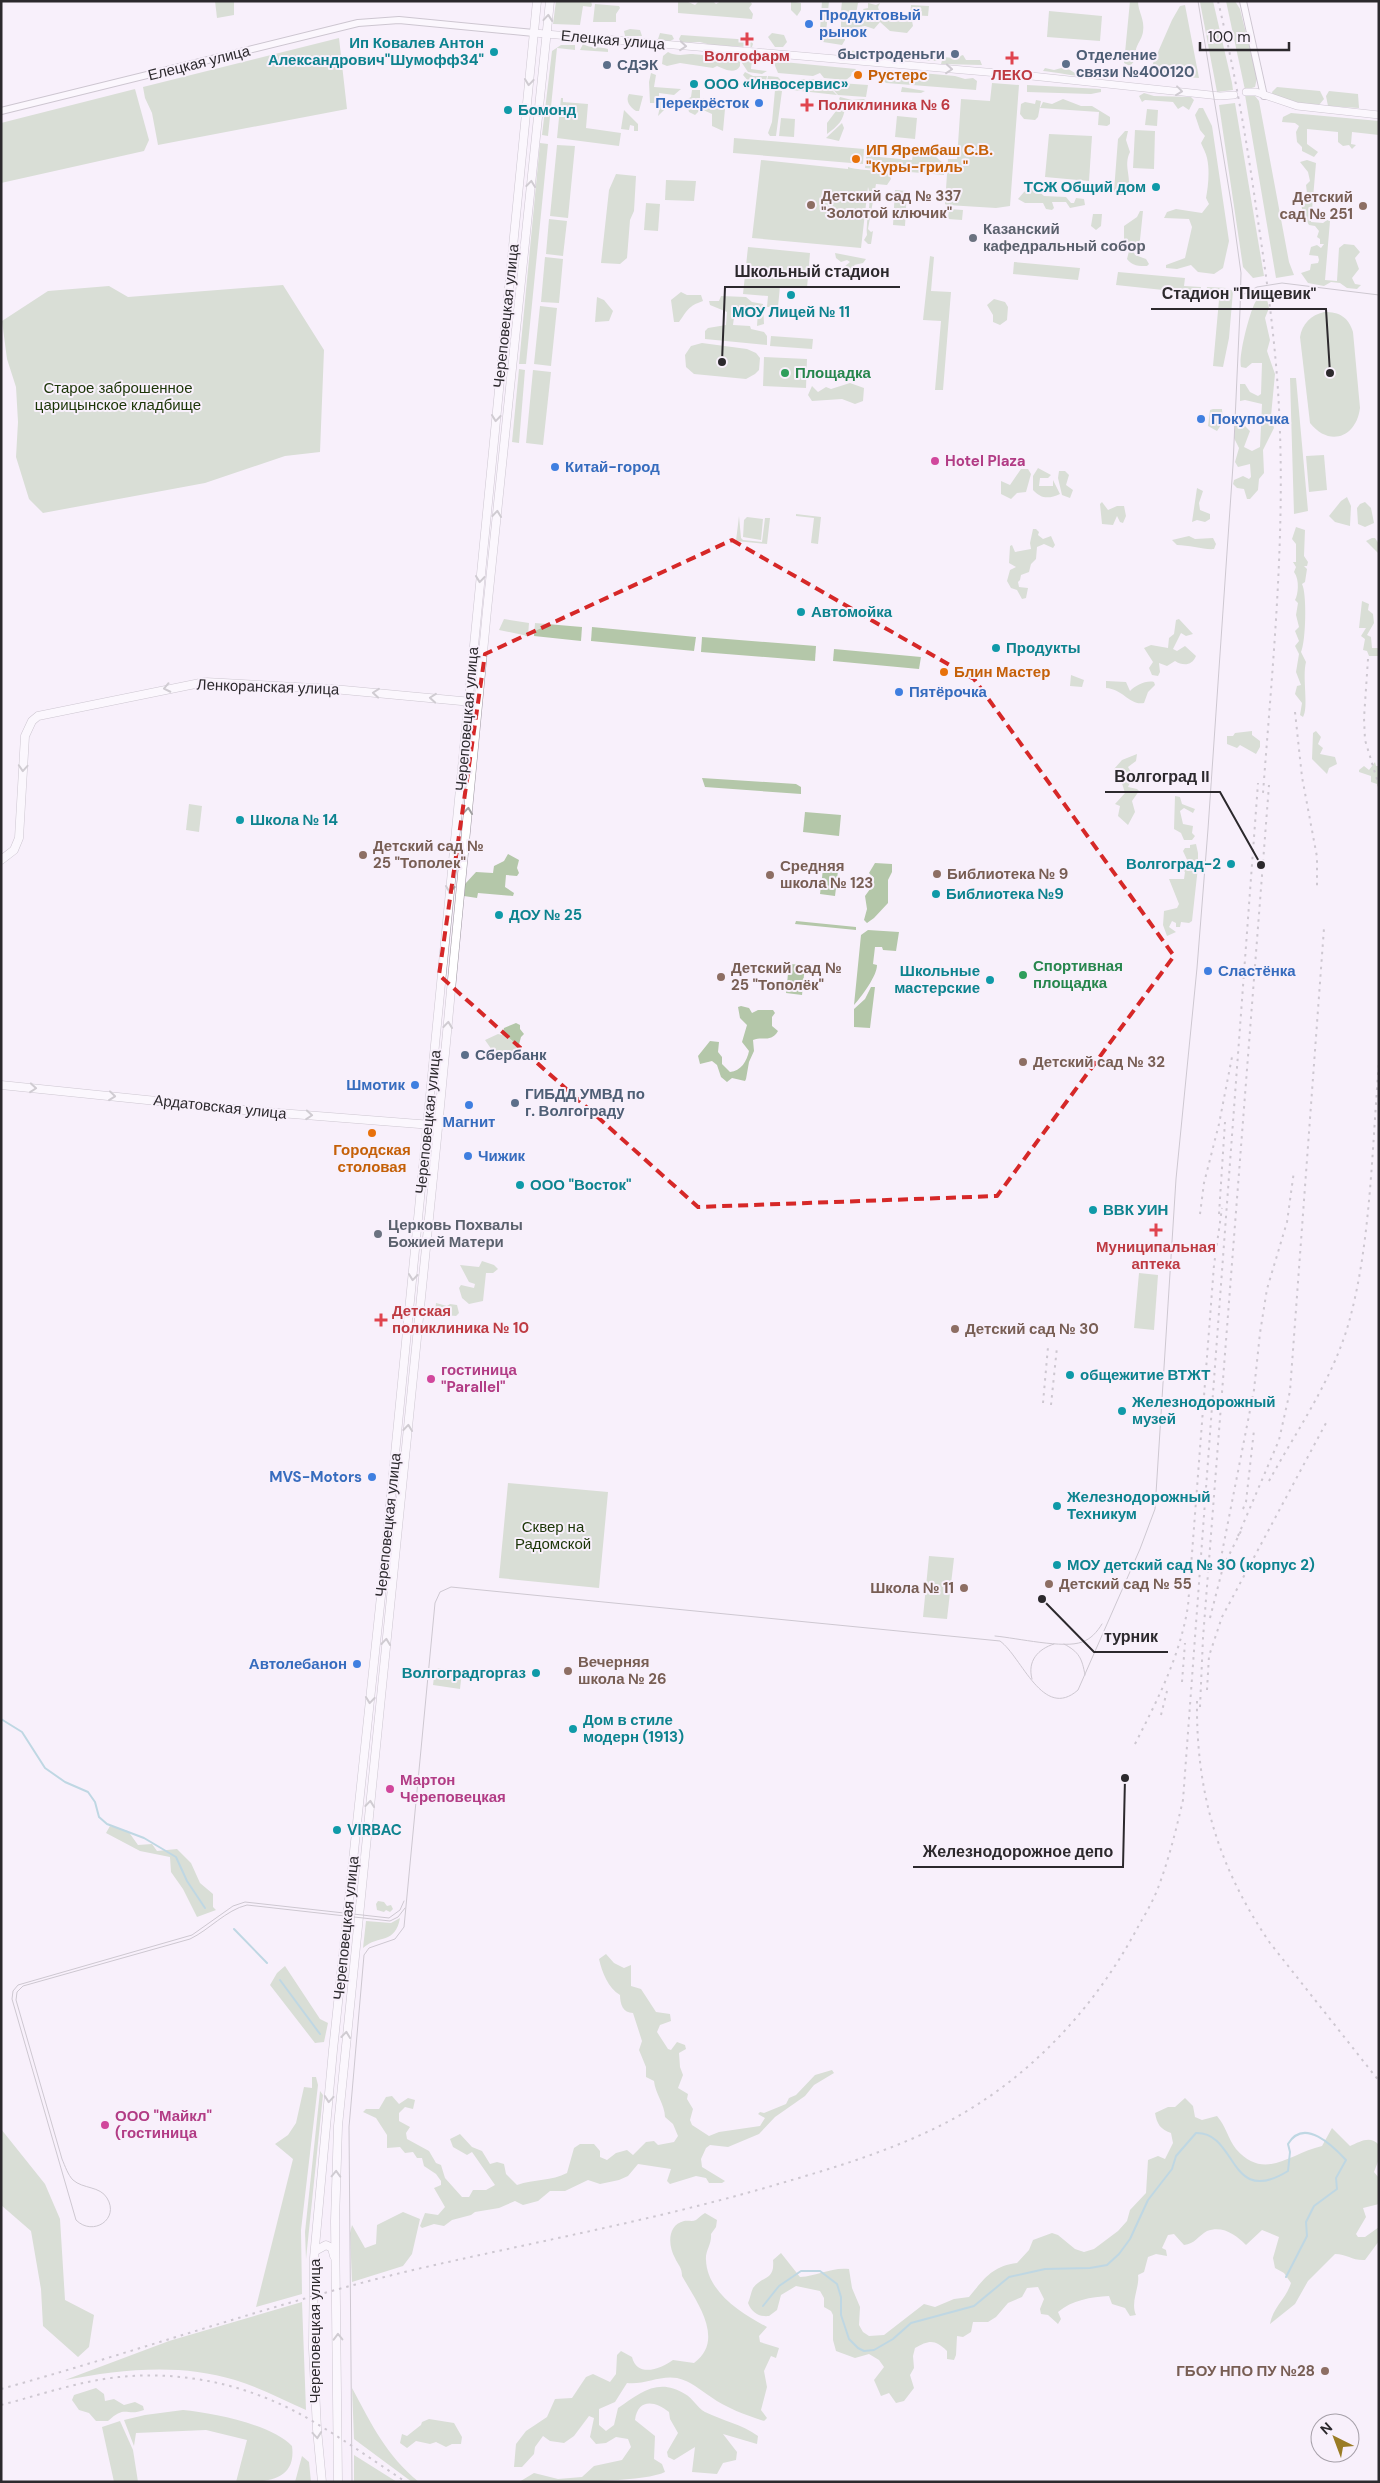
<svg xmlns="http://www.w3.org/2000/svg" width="1380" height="2483" font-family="'DM Sans',sans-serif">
<rect width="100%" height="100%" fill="#f8f0fb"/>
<g fill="#b4c7a9">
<polygon points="215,1 234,1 234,15 217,18"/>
<polygon points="556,1 591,1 592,5 591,7 583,6 580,25 553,24"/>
<polygon points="678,1 686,1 695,5 698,2 713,1 716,4 721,1 750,1 752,4 749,8 753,14 752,19 678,13"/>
<polygon points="791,1 801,3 801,10 797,16 791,10"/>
<polygon points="822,1 829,1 826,33 837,34 837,31 845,33 845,40 842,45 823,42 824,30 820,30"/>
<polygon points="842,1 863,1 858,3 856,14 865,17 867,16 863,9 868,8 868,3 876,5 880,3 878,7 881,17 889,17 898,12 903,13 906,20 912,21 913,26 907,33 890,31 880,22 874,29 865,26 848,29 841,27 841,18 846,13 841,11"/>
<path d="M1130 1H1138C1138 12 1145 19 1143 32 1141 43 1133 46 1137 58L1130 66 1124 63Z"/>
<polygon points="1213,1 1232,83 1233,90 1217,92 1200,2"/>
<polygon points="1226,1 1235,1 1240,9 1257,78 1255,87 1245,90"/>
<polygon points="595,4 619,6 620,8 616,14 616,22 593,22"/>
<polygon points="911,5 929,6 928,16 910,15"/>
<polygon points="1185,5 1199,78 1156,75 1157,69 1151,68 1172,20 1180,6"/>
<polygon points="1049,11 1102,16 1100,41 1047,37"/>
<polygon points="630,29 640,30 642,36 625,36 624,31"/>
<polygon points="660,33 672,35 674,39 668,42 658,39"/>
<polygon points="772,33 784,35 787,42 783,47 775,47 768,37"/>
<polygon points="681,35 751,40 753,44 752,47 748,47 711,45 700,42 681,43 679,39"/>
<polygon points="339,38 347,109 158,145 152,113 145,98 143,87"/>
<path d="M583 44C591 49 600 46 608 49V52L580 50Z"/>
<polygon points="561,45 575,45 575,50 557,48 548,136 542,135 552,51"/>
<polygon points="845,50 867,52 868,55 865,57 844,55"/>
<path d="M668 52C675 56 683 55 690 54 693 53 729 59 732 60L736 59 740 62V66C735 75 724 69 717 66L713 68 680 63 667 66 662 64 663 56Z"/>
<polygon points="870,53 911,56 910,61 890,61 869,57"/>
<polygon points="963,55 966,60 980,60 982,65 941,64 943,57 954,58"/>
<polygon points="913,56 935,57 939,61 915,61"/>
<polygon points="744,59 752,60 751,69 767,71 762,74 748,72 742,63"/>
<polygon points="773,61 856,69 856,72 852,72 851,76 846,80 824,78 820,73 813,76 778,73"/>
<path d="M1065 67 1075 73 1092 71V76C1081 78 1056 72 1043 71L1045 68 1054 70Z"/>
<polygon points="888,70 955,76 965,79 973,78 977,81 976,90 886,83 883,80 884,72"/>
<polygon points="745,72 753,76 767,76 765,86 755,86 752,84 759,79 749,82 743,75"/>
<polygon points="651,73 656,75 654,87 681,89 674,95 659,93 659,99 667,107 658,116 660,106 658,103 650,103 649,82"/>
<polygon points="768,76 778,77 787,87 766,86"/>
<polygon points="801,79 821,79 837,95 792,90 790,85"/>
<polygon points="826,82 868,85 866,97 838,95"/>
<polygon points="992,83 1019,85 1010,206 996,208 947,205 945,204 948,159 957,159 961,99 990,101"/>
<polygon points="1027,85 1101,89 1101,92 1091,94 1027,92"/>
<polygon points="902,87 925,91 921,93 901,92"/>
<polygon points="1277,87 1320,91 1324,99 1319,105 1302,104 1273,96 1272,92"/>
<polygon points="135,89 149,140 144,151 1,183 1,123"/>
<polygon points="692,90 700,90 700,98 704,98 711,110 720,107 725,109 723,131 712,126 712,114 701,109 695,115 689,112 686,100 691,97"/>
<polygon points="775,90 782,91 776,136 770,136 768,133 772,122"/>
<polygon points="1329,91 1358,94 1359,108 1328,106 1326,96"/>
<polygon points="1144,93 1154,96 1191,97 1194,100 1189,110 1183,106 1178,109 1173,102 1145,100 1142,102 1139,96"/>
<path d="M629 94 643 96 639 111H636C630 107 625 101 629 94Z"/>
<polygon points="1245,95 1255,96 1259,101 1289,262 1294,275 1276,278"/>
<polygon points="840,97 852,100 864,99 866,101 863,106 855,107 851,104 843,104 839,99"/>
<polygon points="561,98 563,98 563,102 588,104 586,128 621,133 619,146 557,138"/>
<polygon points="1063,99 1081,106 1092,106 1110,117 1110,124 1107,126 1098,125 1099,112 1040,108 1043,102 1052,104"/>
<polygon points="1036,100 1041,101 1038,117 1035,120 1024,119 1020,114 1021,104 1025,102 1035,104"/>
<path d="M836 101 845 107C844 120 838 126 827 134V123L836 111Z"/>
<polygon points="1235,103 1264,276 1253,278 1243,267 1219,105"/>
<path d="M1199 108H1203L1212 126 1229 241 1223 268 1214 274 1198 272 1191 265 1177 269 1166 268V265L1185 258 1192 227 1189 219 1164 218 1167 212 1176 209 1202 213 1209 204 1206 198C1208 187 1210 171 1207 158 1206 153 1203 148 1201 143L1205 136 1200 130 1195 115Z"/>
<polygon points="1147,109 1158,110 1157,126 1145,125"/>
<polygon points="624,110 638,124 638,131 634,131 634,126 630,125 629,130 621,129"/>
<polygon points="1291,113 1379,121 1379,135 1352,132 1351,144 1356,145 1352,149 1349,145 1343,146 1338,142 1338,132 1307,129 1307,144 1318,152 1314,157 1302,151 1302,147 1297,142 1296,132 1299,126 1295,123 1282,122 1283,117"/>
<polygon points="897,116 917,118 915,139 895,137"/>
<polygon points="781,118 795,119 794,137 779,136"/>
<polygon points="842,123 844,128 839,141 826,138"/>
<polygon points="1135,130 1155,131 1154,169 1133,168"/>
<path d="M1125 131H1128L1126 140 1130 152C1123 166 1132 176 1128 192L1120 195 1114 191 1118 139Z"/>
<polygon points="1049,134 1092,136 1089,181 1045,177"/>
<polygon points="734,138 864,149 863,164 733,153"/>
<polygon points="540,143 548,144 526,364 519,364"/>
<polygon points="557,145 575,146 568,218 550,216"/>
<polygon points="867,149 869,149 869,156 912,160 913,154 935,156 944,164 944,175 865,168"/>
<path d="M761 160 848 169V167C859 171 881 169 889 174L891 179 887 185 876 184 868 229 871 232 873 231 871 244H868L864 240 867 235C865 219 873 202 868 187L861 248 752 238Z"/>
<path d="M1307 160 1316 163 1311 222 1323 223 1327 220 1330 221 1325 280 1337 281 1339 248 1344 244 1354 245 1360 252 1355 258 1359 269 1352 278 1355 284 1361 285 1357 289 1347 288 1340 283 1331 282 1324 286 1308 283 1301 273 1310 270 1311 264 1318 263 1319 260 1318 256 1309 255 1311 247 1317 245 1321 248 1324 244H1320V239L1317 237 1319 231 1315 226 1309 225C1303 214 1297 203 1307 193L1306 185 1310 181 1308 172 1300 162Z"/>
<polygon points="616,174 636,176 634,211 630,220 627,258 620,264 601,263 609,190"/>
<polygon points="666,180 696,181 694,201 665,200"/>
<polygon points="1034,187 1044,196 1066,197 1071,203 1074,203 1076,198 1084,199 1085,205 1070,208 1066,202 1052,202 1054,208 1052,210 1046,209 1043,203 1025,203 1018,199 1024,192"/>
<polygon points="895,190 907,191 905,226 893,225"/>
<polygon points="646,203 660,204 658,231 644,230"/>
<polygon points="949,209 963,210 962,220 948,219"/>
<path d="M1140 211H1143L1140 240 1133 250 1135 255 1146 259 1149 264 1147 266C1139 266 1132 266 1127 259L1129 251 1124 246V226L1137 217Z"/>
<polygon points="1093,214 1102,214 1101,226 1096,230 1091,226"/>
<polygon points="549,219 567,221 563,256 546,254"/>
<polygon points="748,247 810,253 807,288 780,286 778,307 767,307 768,296 743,294"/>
<polygon points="835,253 866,259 863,263 854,265 859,272 852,282 848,280 844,267 850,262 847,260 841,262 836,258"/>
<polygon points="930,256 934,257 931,291 951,292 943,390 935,390 941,321 923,320"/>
<polygon points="545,257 563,259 559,303 541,302"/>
<polygon points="1014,262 1080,268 1078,280 1013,274"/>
<polygon points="1118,272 1185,278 1184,286 1201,287 1201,294 1116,285"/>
<polygon points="283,285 324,350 320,452 285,456 205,483 43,513 29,499 16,457 18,422 16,387 7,359 2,321 48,291 109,286 128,297"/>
<polygon points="1207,287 1227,288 1233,291 1229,338 1223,367 1213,366 1219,300 1205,298"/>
<path d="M681 292 687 295H701L703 301C688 306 687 311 679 322H674L671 300Z"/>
<path d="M1266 295 1269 308 1265 318 1270 340 1267 351 1275 374 1271 416 1274 428 1263 450 1264 473 1259 479 1258 490 1250 499H1247L1244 489 1237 488 1233 484 1234 480 1243 476 1249 479 1251 477 1250 464 1238 467 1235 462 1239 448 1234 438 1235 426 1243 424 1250 431 1244 447 1252 451 1260 447 1262 404 1245 400 1240 401V384H1245L1250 392 1258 396 1261 394 1262 363H1252L1246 368 1241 367C1238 357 1250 310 1256 301 1259 297 1262 296 1266 295Z"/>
<polygon points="721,296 746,297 752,302 763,304 764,324 757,326 758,311 735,310 733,325 750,326 751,329 764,332 767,336 767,345 705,339 705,331 708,328 726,325 727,312 710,305 709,301 719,301"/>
<polygon points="597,297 604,300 613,311 609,321 595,322"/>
<polygon points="994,299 1005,302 1008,307 1007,320 1000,325 993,322 993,315 987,305"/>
<polygon points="540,306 557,308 551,366 534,364"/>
<path d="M1324 312C1340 312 1348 317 1353 332L1360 408C1356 438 1329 447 1310 423L1300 337C1302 324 1311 315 1324 312Z"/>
<polygon points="771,336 813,339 812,349 770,346"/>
<polygon points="702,343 747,349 756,353 760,358 759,370 755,374 746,379 694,374 686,367 685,355 691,346"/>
<polygon points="764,357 807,359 806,388 763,386"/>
<polygon points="519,369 525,370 519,443 512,442"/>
<polygon points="533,370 551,372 543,445 526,443"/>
<polygon points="1290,378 1296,378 1308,511 1294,514"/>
<polygon points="850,383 864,388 863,401 855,404 842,399 812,401 808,395 812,386 818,392 826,387 831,389"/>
<polygon points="1213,409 1222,409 1223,422 1217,431 1208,426 1210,410"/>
<polygon points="1324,455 1327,490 1309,492 1306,456"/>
<path d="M1038 468 1051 475 1048 478H1040L1039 486H1053V480L1060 494C1049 499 1041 499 1033 490V476Z"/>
<polygon points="1021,469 1028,469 1031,474 1026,492 1017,493 1011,499 1001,494 1001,481 1010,485"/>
<polygon points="1059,471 1065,471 1069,475 1066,485 1073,490 1070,498 1062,495 1058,478"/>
<polygon points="1197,488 1203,491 1199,503 1200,510 1210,514 1210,519 1205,522 1197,520 1192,522"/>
<polygon points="1347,497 1351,506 1350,526 1335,522 1329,516 1341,501"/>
<polygon points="1102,502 1108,510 1117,506 1124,506 1126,516 1123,523 1120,522 1117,516 1113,525 1102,524 1100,504"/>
<polygon points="1365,502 1371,508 1374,523 1365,527 1358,524 1357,508 1360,504"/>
<polygon points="796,514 821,517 818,544 811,543 814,518 796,516"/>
<polygon points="739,516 741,538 743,540 762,542 765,518 770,518 767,544 736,541"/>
<polygon points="747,517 763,519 761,540 743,537 744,520"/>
<path d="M1296 527 1305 530 1304 556 1308 562 1307 566H1304L1307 569 1305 582 1302 584C1307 593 1306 642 1301 652L1306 662C1302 677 1309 708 1303 717L1300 715 1302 703 1295 694 1297 686 1301 685 1296 672 1299 654 1295 646 1299 641 1295 631 1299 627 1296 615 1298 603 1295 600C1298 595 1300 580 1294 572L1296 567 1293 562H1296V544L1292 539Z"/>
<polygon points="1033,529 1036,529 1039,532 1038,535 1043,539 1051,536 1055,545 1053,548 1044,544 1037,547 1036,559 1031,564 1029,572 1021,575 1020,580 1018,582 1019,587 1028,588 1026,598 1022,599 1017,590 1011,588 1007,581 1010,570 1016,567 1009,563 1010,546 1012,545 1015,552 1031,549 1030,543"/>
<path d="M1189 536 1195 539 1213 538 1216 544 1214 549C1205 550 1189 545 1177 545L1172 540Z"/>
<polygon points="1372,538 1375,538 1379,544 1379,554 1366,541"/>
<polygon points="1362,601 1369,604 1368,610 1373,614 1374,623 1367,635 1371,637 1372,648 1379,648 1379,656 1369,656 1367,651 1363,650 1365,639 1361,636 1366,628 1359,628"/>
<polygon points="504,619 529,623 528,636 499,630"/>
<path d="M1179 619 1193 634 1186 636 1181 633 1173 649 1177 651 1185 646 1196 656C1192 666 1183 666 1175 661L1167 666 1159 663 1160 672 1158 676 1152 675 1149 668 1153 662 1144 648 1151 645 1168 648 1169 638 1174 634 1176 620Z"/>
<polygon points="535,623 582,627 581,641 534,636"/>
<polygon points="592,627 696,637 694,651 591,641"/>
<polygon points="702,637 816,646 815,661 701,652"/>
<polygon points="834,649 921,657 919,669 833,661"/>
<polygon points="1071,675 1084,680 1082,687 1070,686"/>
<path d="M1106 681 1126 682 1130 691C1135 686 1146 680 1154 682L1155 685 1148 692 1144 703C1130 706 1123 689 1106 688Z"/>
<polygon points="1252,731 1252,735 1260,741 1260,747 1256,754 1240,745 1237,748 1227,744 1227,736 1233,736 1235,733"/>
<polygon points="1316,731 1321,737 1318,744 1323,748 1320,754 1335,757 1337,764 1329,768 1327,774 1312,759 1313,733"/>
<polygon points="1137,754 1136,761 1128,767 1133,776 1128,787 1137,789 1139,791 1132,801 1135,812 1128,825 1118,816 1120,806 1115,804 1125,793 1120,777 1114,769 1122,760"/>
<polygon points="1375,762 1376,766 1379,766 1379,791 1377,784 1371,782 1371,776 1359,772 1359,770 1364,766 1369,770"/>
<polygon points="702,778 796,784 801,787 801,794 705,787"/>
<polygon points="1175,796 1180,797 1182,804 1195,809 1193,813 1184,808 1180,811 1183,824 1193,826 1192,833 1195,836 1192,840 1184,840 1181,833 1174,829"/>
<polygon points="189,804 202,806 199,832 186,830"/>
<polygon points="805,812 841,815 839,836 803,832"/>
<polygon points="1196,844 1198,853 1198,867 1192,921 1189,923 1181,922 1180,927 1176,927 1176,923 1172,921 1169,927 1176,932 1167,936 1163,925 1164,911 1177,908 1179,904 1169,879 1184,879 1185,872 1183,870 1188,868 1189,864 1183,851 1185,848 1190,848 1190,845"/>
<polygon points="508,854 519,860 517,868 519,873 517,876 506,875 505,887 514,893 513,896 478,893 477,898 464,896 465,884 476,872 493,873 494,866 504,861"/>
<polygon points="875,863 892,864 892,872 888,880 888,903 874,918 867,923 864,920 867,909 865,896 873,885 874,878 869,873"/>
<polygon points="823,869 838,871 835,896 820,894"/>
<polygon points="796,921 856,927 856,930 795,924"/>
<path d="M868 930 899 932 896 951 883 950 882 947H875L873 964 877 965C877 976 862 996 854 1005L861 935Z"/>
<polygon points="789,964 805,965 802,995 786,993"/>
<polygon points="871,987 875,987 870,1028 854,1027 854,1009 865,999"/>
<path d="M741 1006 749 1008 752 1013 758 1010H773L775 1013 772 1017V1026L778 1031C771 1043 762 1036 753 1040L754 1051 749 1062 746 1079 745 1081 732 1078 727 1082 721 1077 717 1065 712 1061 700 1064 698 1056 710 1041 719 1042 718 1052 722 1057V1064L730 1072C741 1071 747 1061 749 1051L742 1042 747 1025 740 1018 738 1007Z"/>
<polygon points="516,1023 520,1025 520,1029 524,1034 521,1037 517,1052 506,1052 500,1055 492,1050 485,1040 498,1034 502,1035 504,1028"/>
<polygon points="482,1261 494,1265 498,1269 493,1273 486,1273 483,1301 469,1304 462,1298 459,1288 461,1285 474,1288 475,1284 469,1282 460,1265 479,1267"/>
<polygon points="1139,1273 1158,1275 1154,1330 1134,1328"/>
<polygon points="436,1303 447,1306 450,1304 457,1305 459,1313 456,1316 435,1314"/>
<polygon points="508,1483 608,1492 599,1588 499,1578"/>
<polygon points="929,1556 954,1558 947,1619 923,1617"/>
<polygon points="435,1668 462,1671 460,1689 433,1685"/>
<polygon points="110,1826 128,1831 138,1845 152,1844 157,1851 177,1849 191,1863 200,1883 213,1894 213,1907 216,1910 197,1917 183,1889 171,1872 170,1857 140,1851 106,1833"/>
<polygon points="378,1901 384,1902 387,1906 391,1905 393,1909 390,1912 386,1910 384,1912 377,1910 376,1904"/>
<path d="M400 1918C395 1945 379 1934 363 1948L366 1921 391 1923Z"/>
<path d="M606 1954 614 1963 624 1968 631 1965V1986L641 1989 656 2012 670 2014 671 2021 660 2025 657 2032 668 2049 671 2050 677 2042 685 2045 686 2049 679 2053 680 2067 683 2075 678 2088 688 2094 687 2099 693 2109 690 2120 692 2125 709 2136 719 2132 760 2126 765 2118 758 2114 760 2112 764 2113 786 2104 789 2098 796 2095 815 2075 832 2070 834 2073 814 2085 805 2096 775 2117 759 2134 728 2147 710 2145 706 2148 701 2159 702 2167 725 2181 722 2183H709L706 2178 696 2176 670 2184 667 2181 671 2169 638 2164 628 2176 619 2180 600 2184 588 2180 565 2191H550L538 2201 523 2205 515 2201 499 2208 475 2212 471 2215 452 2220 444 2226 434 2224 422 2228 420 2226 425 2213 438 2215 445 2207 434 2188 441 2185V2181L436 2174 424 2166 422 2158H417L413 2152 405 2153 400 2147 387 2148V2135L376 2118 363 2112 366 2109H379L386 2097 392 2096 399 2104 408 2098 415 2100 413 2109 405 2107 399 2113V2121L410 2127 406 2133 407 2139 429 2151 436 2163 441 2165 445 2178 462 2197H469L473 2190H486L495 2185 472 2152 467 2155 453 2147 450 2139 460 2134 472 2147 482 2151 490 2164 497 2162 504 2164 506 2174 517 2185C534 2179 552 2181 567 2173L574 2148 580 2144H594L600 2151V2157L607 2160 616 2153 627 2150 633 2155 646 2142 654 2141 658 2145 674 2142 678 2136 673 2124 665 2117C665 2105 655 2093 654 2081L646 2077V2067L639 2050 642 2041 633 2013C623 2013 620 2004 620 1995 608 1988 602 1972 599 1959Z"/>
<polygon points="285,1966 320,2019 328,2023 324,2042 315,2043 270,1985 277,1973"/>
<polygon points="312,2077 316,2077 318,2085 301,2230 302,2294 256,2307 293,2159 275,2144 288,2135 296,2123 304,2087 312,2088"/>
<polygon points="320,2091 323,2095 306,2259 305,2232"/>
<path d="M1185 2098 1193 2106 1195 2117 1202 2120 1217 2116C1226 2126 1228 2139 1236 2149 1265 2182 1290 2153 1322 2146L1332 2128 1350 2146C1360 2142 1370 2135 1379 2145V2159L1374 2172 1379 2178V2204L1363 2208 1366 2217 1356 2234 1358 2237H1365L1379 2227V2241L1365 2260C1353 2261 1347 2254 1335 2254L1308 2281 1295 2304 1270 2324C1273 2307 1286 2299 1291 2283L1284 2273 1275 2268 1273 2258 1279 2237 1262 2230 1246 2245C1236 2235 1223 2225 1207 2231 1198 2236 1195 2244 1184 2245L1174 2234 1168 2235 1162 2248 1166 2250 1167 2256 1156 2254 1148 2257 1144 2272 1138 2275C1140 2287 1130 2302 1136 2315L1130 2316 1125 2308 1112 2304 1109 2296C1091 2297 1072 2300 1058 2312L1061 2319 1058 2324 1048 2315 1041 2314 1040 2309 1044 2299 1038 2287 1027 2288 1022 2297 1008 2303 996 2317 988 2322H973L971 2332 963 2337 957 2336 956 2355 954 2360 947 2359V2351C935 2339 929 2340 915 2348L913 2356 914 2368 910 2375 914 2388 904 2401 896 2403 889 2393 881 2396 874 2380 884 2367 879 2360 869 2354 855 2358 836 2351 833 2340V2315L831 2311 824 2307V2298L820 2291 796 2286 781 2295 777 2310 769 2316C759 2317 752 2313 748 2303 750 2299 751 2292 753 2288 763 2275 775 2281 773 2260L781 2253 800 2277C818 2276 831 2267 849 2269L852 2288 860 2307 859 2325 863 2332 869 2336 884 2335 924 2304 935 2307 954 2299 969 2297C984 2279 992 2266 1017 2263L1029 2250 1033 2240 1052 2233 1058 2235 1075 2249 1084 2252 1094 2249 1118 2231 1127 2221 1130 2210 1146 2193 1148 2160 1158 2156 1165 2159 1173 2143 1171 2133C1160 2129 1157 2124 1155 2113L1168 2107H1175Z"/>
<polygon points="1,2129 45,2184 60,2219 65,2300 94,2315 89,2347 78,2357 43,2326 41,2289 31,2231 1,2205"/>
<polygon points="403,2212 420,2219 412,2254 403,2266 352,2282 350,2233 352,2225 365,2248 376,2244 377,2225"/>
<path d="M705 2213 717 2220 716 2227 711 2234C712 2244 705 2251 706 2260 707 2292 742 2314 767 2327L759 2336 760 2342 779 2348 776 2358 771 2356 764 2371 767 2387 761 2410 767 2418 764 2421C746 2415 726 2408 711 2397 700 2390 691 2381 677 2378 660 2375 644 2385 627 2383L615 2402 599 2409V2425L606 2431 614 2425 618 2408C640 2393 658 2377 685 2394 693 2398 697 2408 705 2412 723 2421 742 2424 758 2436L757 2444 723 2434 737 2452 736 2460 723 2463 717 2474 692 2472 695 2447 674 2460 668 2457 667 2452 678 2433 670 2419 669 2412C655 2401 638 2398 635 2420L655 2436 654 2459 662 2464 665 2472C643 2483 550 2482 519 2482L534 2473 558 2479 582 2477 594 2466 622 2460 631 2447 628 2439 616 2437 606 2443 596 2444 590 2437 594 2418 589 2416 574 2436 564 2443 550 2441 543 2436 535 2447 534 2454 522 2467H514L516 2444 526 2431 547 2417 555 2399 572 2398 586 2377 593 2374 610 2382 616 2374 617 2355 621 2351 632 2357C637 2378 661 2369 673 2360L694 2363C726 2340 696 2301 682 2276 682 2267 678 2265 675 2258 668 2246 667 2225 684 2221 688 2220 692 2222 696 2220 699 2218 701 2215 705 2213Z"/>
<path d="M302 2302 306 2410C283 2400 259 2387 235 2380 180 2363 121 2369 65 2380L169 2341Z"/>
<path d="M96 2388 104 2394 105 2401 114 2399 124 2405 135 2402 143 2406 144 2410C126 2417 126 2404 108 2421H96L89 2413 79 2410 72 2400 74 2395Z"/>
<path d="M352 2388C372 2425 386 2455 419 2482H412L354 2439Z"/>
<path d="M183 2410C213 2413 271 2424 292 2446 297 2483 262 2482 236 2482L247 2440 206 2430 136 2433 134 2446 124 2420 145 2415Z"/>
<polygon points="429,2419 454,2423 462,2437 461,2444 452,2444 446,2447 436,2442 430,2444 416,2441 407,2448 400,2443 402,2434 407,2436 421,2425 422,2422"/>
<polygon points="120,2421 133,2450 138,2482 114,2482 102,2427"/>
<polygon points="354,2455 397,2482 354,2482"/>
<polygon points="302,2456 309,2462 311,2482 295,2482"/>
</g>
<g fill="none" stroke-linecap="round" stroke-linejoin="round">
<g stroke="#7ab9c6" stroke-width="2">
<polyline points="1,1719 22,1732 45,1768 65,1782 88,1792 95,1802 99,1817 107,1824 144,1838 176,1857 187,1881 205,1908"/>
<polyline points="234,1929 267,1963"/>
<polyline points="280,1980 320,2034"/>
<path d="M763 2306 779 2286 801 2271H820L837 2284 841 2297V2315L849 2339 858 2348 864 2351 874 2350 893 2339 911 2323 974 2306 1009 2277 1045 2269 1090 2268 1107 2265 1119 2254 1130 2239 1148 2200 1172 2169 1176 2156 1196 2133C1238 2132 1228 2208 1288 2171L1290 2152 1288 2144C1304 2117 1333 2146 1346 2160L1336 2178 1337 2189 1314 2206 1306 2222 1307 2236 1286 2277"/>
</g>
<g stroke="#9a939d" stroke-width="8">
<g id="secondary">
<polyline points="1243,1 1264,96"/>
<polyline points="1,111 358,23 399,20 534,33"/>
</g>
</g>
<g stroke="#9a939d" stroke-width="8">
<g id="primary">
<polyline points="534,33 1022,75 1220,96 1234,95"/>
<polyline points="1246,92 1256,92 1297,106 1379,115"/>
</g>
</g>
<g stroke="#9a939d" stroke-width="9">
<g id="trunk">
<polyline points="1,860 14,850 19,838 25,736 32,721 38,716 205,682 333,689 472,702"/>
<polyline points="1,1085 254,1111 432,1125"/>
<polyline points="315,2251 326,2245 332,2248 334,2256"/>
<polyline points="322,2482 317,2429 313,2348 314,2258 333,2050 383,1577 537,1"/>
<polyline points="338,2482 335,2221 338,2126 437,1138 487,610 550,1"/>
</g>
</g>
<use href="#secondary" stroke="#fff" stroke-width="6"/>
<use href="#primary" stroke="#fff" stroke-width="7"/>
<use href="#trunk" stroke="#fff" stroke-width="8"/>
<g stroke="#9b969d" stroke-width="1">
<polyline points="1240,300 1242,295 1257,287 1282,283 1379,295"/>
<path d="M995 1636C1017 1638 1064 1649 1082 1642 1091 1639 1097 1632 1102 1624"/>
<path d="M1064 1644C1079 1652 1082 1658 1085 1675"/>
<path d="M1032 1679C1027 1661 1038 1649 1054 1644"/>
<path d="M404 1901 400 1910 389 1918 245 1902 233 1906 192 1935 18 1985 13 1991 12 1999 76 2220C93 2237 120 2219 107 2198 100 2186 83 2189 73 2180 68 2175 65 2166 62 2159L16 2000 17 1992 23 1986 190 1939C209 1930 226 1910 247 1905L390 1921 398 1917 405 1908"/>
<path d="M352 2482 349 2127 364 1955 369 1948 395 1939 404 1927 435 1603 440 1592 451 1587 1000 1641C1022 1657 1043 1721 1078 1690L1140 1549 1155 1509 1176 1179 1197 968 1208 829 1233 465 1240 310 1241 273 1232 208 1198 1"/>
</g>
<g stroke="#9b969d" stroke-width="2" stroke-dasharray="2.5 5" stroke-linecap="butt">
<path d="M1218 1C1235 72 1247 142 1257 214 1268 287 1278 360 1280 433 1284 553 1272 673 1263 793"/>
<polyline points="1368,659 1364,718 1365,740 1379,786"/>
<polyline points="1295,712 1302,777 1317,857 1317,890"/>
<polyline points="1200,1214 1204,1183 1219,1124 1232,1057"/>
<polyline points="1219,1214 1225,1122"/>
<polyline points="1043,1403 1048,1347"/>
<polyline points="1051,1405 1057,1347"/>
<path d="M1269 1481C1297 1430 1333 1379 1349 1322 1371 1243 1372 1145 1379 1063"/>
<polyline points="1243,1509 1246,1502 1254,1430"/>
<polyline points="1238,1536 1279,1440 1290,1391 1324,928"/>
<polyline points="1219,1568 1254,1390 1260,1333 1267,1289 1287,1222 1294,1171"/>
<polyline points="1210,1618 1223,1567 1242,1529"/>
<polyline points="1182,1682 1185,1643"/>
<polyline points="1207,1690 1209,1656 1222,1617 1326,1423"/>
<path d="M1197 1701C1196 1793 1218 1867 1270 1943L1379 2081"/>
<polyline points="1200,1707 1203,1638 1269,785"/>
<polyline points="1161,1715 1167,1691"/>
<path d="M1135 1744C1158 1699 1180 1656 1188 1606L1214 1265 1222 1208"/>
<path d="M1 2389C139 2351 274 2303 413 2270 534 2242 655 2220 775 2185 826 2170 878 2155 927 2132 1019 2090 1092 2014 1139 1925 1146 1913 1153 1901 1158 1888 1169 1859 1176 1830 1183 1800L1258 783"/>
<path d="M1 2405C32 2397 62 2387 93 2381 163 2367 238 2380 300 2414 336 2434 371 2459 406 2482"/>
</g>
</g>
<defs><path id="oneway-chevron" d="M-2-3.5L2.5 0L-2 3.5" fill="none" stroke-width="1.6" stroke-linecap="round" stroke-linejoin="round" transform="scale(1.25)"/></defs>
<g stroke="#a09fa0">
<use href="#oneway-chevron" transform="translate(548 18) rotate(-85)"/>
<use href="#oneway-chevron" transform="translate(683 46) rotate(5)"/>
<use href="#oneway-chevron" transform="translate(949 69) rotate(5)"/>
<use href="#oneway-chevron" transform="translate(529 82) rotate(96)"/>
<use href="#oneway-chevron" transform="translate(1179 91) rotate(7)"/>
<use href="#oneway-chevron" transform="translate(531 184) rotate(-83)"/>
<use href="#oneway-chevron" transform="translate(496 418) rotate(96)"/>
<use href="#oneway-chevron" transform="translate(497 514) rotate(-84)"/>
<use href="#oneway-chevron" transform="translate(480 579) rotate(96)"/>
<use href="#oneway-chevron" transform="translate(167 688) rotate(168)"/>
<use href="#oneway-chevron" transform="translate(376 693) rotate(-175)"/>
<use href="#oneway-chevron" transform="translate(433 698) rotate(-175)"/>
<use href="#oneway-chevron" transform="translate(23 768) rotate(94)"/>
<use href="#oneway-chevron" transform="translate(468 811) rotate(-84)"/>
<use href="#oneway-chevron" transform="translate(450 889) rotate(96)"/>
<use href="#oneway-chevron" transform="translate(448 1025) rotate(-84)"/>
<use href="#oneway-chevron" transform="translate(33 1088) rotate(5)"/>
<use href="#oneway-chevron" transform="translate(112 1096) rotate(6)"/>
<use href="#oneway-chevron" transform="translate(309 1115) rotate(4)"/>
<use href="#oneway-chevron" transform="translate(413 1277) rotate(96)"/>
<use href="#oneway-chevron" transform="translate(408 1428) rotate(-84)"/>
<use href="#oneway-chevron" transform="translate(386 1642) rotate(-84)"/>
<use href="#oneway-chevron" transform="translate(370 1700) rotate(96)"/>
<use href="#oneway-chevron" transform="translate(370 1804) rotate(-84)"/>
<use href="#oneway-chevron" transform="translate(346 2035) rotate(-84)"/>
<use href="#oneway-chevron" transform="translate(329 2099) rotate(95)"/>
<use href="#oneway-chevron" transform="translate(336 2174) rotate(-88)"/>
<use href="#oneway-chevron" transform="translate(338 2337) rotate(-91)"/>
<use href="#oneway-chevron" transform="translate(317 2435) rotate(85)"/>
</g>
<path d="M0 0H1380V2483H0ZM732 540 974 679 1174 956 997 1196 698 1207 439 975 485 654Z" fill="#f8f0fb" fill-opacity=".55" fill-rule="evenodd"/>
<path fill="none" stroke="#d62828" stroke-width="4" stroke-dasharray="10 6" stroke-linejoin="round" d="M732 540 974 679 1174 956 997 1196 698 1207 439 975 485 654Z"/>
<g fill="#3f7fe0" stroke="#f8f0fb" stroke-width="2">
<circle cx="809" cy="24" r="5"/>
<circle cx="759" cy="103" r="5"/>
<circle cx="1201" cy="419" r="5"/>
<circle cx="555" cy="467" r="5"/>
<circle cx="899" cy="692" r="5"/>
<circle cx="1208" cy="971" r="5"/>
<circle cx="415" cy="1085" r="5"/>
<circle cx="469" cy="1105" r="5"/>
<circle cx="468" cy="1156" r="5"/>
<circle cx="372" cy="1477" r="5"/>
<circle cx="357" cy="1664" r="5"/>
</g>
<g fill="#e0444e" stroke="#f8f0fb" stroke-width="2">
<path d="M744.5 31.5h5v5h5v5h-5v5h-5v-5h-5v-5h5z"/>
<path d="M1009.5 50.5h5v5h5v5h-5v5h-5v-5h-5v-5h5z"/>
<path d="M804.5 97.5h5v5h5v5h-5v5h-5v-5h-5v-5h5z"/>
<path d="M1153.5 1222.5h5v5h5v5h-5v5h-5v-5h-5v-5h5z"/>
<path d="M378.5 1312.5h5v5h5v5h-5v5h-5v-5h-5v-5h5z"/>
</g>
<g fill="#0f9aa8" stroke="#f8f0fb" stroke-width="2">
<circle cx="494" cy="52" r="5"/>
<circle cx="694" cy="84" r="5"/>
<circle cx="508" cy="110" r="5"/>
<circle cx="1156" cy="187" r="5"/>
<circle cx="791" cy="295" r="5"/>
<circle cx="801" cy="612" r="5"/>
<circle cx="996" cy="648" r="5"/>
<circle cx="240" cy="820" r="5"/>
<circle cx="1231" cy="864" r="5"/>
<circle cx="936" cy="894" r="5"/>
<circle cx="499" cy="915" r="5"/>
<circle cx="990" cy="980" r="5"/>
<circle cx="520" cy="1185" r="5"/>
<circle cx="1093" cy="1210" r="5"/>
<circle cx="1070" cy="1375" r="5"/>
<circle cx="1122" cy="1411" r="5"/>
<circle cx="1057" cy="1506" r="5"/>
<circle cx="1057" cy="1565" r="5"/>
<circle cx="536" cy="1673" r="5"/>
<circle cx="573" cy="1729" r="5"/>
<circle cx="337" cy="1830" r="5"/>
</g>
<g fill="#5c6f8a" stroke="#f8f0fb" stroke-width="2">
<circle cx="955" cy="54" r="5"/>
<circle cx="1066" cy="64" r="5"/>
<circle cx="607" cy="65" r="5"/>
<circle cx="465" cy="1055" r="5"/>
<circle cx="515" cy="1103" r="5"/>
</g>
<g fill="#e8710a" stroke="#f8f0fb" stroke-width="2">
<circle cx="858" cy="75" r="5"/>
<circle cx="856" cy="159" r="5"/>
<circle cx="944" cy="672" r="5"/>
<circle cx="372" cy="1133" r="5"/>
</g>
<g fill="#8d6e63" stroke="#f8f0fb" stroke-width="2">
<circle cx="811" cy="205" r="5"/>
<circle cx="1363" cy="206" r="5"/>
<circle cx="363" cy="855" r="5"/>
<circle cx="937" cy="874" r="5"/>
<circle cx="770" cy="875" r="5"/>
<circle cx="721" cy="977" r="5"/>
<circle cx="1023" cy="1062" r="5"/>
<circle cx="955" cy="1329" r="5"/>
<circle cx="1049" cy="1584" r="5"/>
<circle cx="964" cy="1588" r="5"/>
<circle cx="568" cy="1671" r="5"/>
<circle cx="1325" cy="2371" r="5"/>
</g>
<g fill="#6b7280" stroke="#f8f0fb" stroke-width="2">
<circle cx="973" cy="238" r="5"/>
<circle cx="378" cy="1234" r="5"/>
</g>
<g fill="#2e9e5b" stroke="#f8f0fb" stroke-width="2">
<circle cx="785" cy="373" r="5"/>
<circle cx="1023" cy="975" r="5"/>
</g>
<g fill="#d1479c" stroke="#f8f0fb" stroke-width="2">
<circle cx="935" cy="461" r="5"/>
<circle cx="431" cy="1379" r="5"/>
<circle cx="390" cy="1789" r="5"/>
<circle cx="105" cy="2125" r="5"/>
</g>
<g text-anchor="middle" stroke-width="4" stroke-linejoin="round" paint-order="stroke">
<g font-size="15" font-weight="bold" fill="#366cbe" stroke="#f8f0fb" text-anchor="start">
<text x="819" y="20">Продуктовый<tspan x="819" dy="17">рынок</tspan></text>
<text x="749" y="108" text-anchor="end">Перекрёсток</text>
<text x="1211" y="424">Покупочка</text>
<text x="565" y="472">Китай-город</text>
<text x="909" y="697">Пятёрочка</text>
<text x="1218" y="976">Сластёнка</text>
<text x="405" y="1090" text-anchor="end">Шмотик</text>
<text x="469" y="1127" text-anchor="middle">Магнит</text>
<text x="478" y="1161">Чижик</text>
<text x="362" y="1482" text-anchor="end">MVS-Motors</text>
<text x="347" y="1669" text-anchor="end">Автолебанон</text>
</g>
<g font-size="15" fill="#2c292d" stroke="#f8f0fb">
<text transform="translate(613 40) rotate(5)" y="5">Елецкая улица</text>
<text transform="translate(199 63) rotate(-14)" y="5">Елецкая улица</text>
<text transform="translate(506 316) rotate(-84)" y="5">Череповецкая улица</text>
<text transform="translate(268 687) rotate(2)" y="5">Ленкоранская улица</text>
<text transform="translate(467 719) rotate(-85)" y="5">Череповецкая улица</text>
<text transform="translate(220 1107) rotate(6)" y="5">Ардатовская улица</text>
<text transform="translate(428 1122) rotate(-84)" y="5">Череповецкая улица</text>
<text transform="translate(388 1525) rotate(-84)" y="5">Череповецкая улица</text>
<text transform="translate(346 1928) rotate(-84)" y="5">Череповецкая улица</text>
<text transform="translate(315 2331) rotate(-90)" y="5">Череповецкая улица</text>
</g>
<g font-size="15" font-weight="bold" fill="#0d838f" stroke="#f8f0fb" text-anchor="start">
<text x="484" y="48" text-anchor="end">Ип Ковалев Антон<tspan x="484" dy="17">Александрович"Шумофф34"</tspan></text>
<text x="704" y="89">ООО «Инвосервис»</text>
<text x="518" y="115">Бомонд</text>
<text x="1146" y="192" text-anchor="end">ТСЖ Общий дом</text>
<text x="791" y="317" text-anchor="middle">МОУ Лицей № 11</text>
<text x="811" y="617">Автомойка</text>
<text x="1006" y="653">Продукты</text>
<text x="250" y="825">Школа № 14</text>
<text x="1221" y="869" text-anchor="end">Волгоград-2</text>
<text x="946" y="899">Библиотека №9</text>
<text x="509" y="920">ДОУ № 25</text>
<text x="980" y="976" text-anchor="end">Школьные<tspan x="980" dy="17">мастерские</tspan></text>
<text x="530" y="1190">ООО "Восток"</text>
<text x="1103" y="1215">ВВК УИН</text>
<text x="1080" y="1380">общежитие ВТЖТ</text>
<text x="1132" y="1407">Железнодорожный<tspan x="1132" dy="17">музей</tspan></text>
<text x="1067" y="1502">Железнодорожный<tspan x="1067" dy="17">Техникум</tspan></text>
<text x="1067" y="1570">МОУ детский сад № 30 (корпус 2)</text>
<text x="526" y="1678" text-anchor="end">Волгоградгоргаз</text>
<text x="583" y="1725">Дом в стиле<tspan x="583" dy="17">модерн (1913)</tspan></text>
<text x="347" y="1835">VIRBAC</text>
</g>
<g font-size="15" font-weight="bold" fill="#4e5e75" stroke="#f8f0fb" text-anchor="start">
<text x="945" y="59" text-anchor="end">быстроденьги</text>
<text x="1076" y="60">Отделение<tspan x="1076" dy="17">связи №400120</tspan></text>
<text x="617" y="70">СДЭК</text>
<text x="475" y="1060">Сбербанк</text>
<text x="525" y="1099">ГИБДД УМВД по<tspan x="525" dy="17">г. Волгограду</tspan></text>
</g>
<g font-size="15" font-weight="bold" fill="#be3a42" stroke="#f8f0fb">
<text x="747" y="61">Волгофарм</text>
<text x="1012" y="80">ЛЕКО</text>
<text x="818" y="110" text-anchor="start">Поликлиника № 6</text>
<text x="1156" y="1252">Муниципальная<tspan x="1156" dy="17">аптека</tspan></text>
<text x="392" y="1316" text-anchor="start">Детская<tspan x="392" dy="17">поликлиника № 10</tspan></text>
</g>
<g font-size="15" font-weight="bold" fill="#c56008" stroke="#f8f0fb" text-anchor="start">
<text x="868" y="80">Рустерс</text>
<text x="866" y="155">ИП Ярембаш С.В.<tspan x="866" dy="17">"Куры-гриль"</tspan></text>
<text x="954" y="677">Блин Мастер</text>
<text x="372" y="1155" text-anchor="middle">Городская<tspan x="372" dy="17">столовая</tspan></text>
</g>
<g font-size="15" font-weight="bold" fill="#785e54" stroke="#f8f0fb" text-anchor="start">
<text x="821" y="201">Детский сад № 337<tspan x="821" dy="17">"Золотой ключик"</tspan></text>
<text x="1353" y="202" text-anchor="end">Детский<tspan x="1353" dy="17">сад № 251</tspan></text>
<text x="373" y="851">Детский сад №<tspan x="373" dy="17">25 "Тополек"</tspan></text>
<text x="780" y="871">Средняя<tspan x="780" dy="17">школа № 123</tspan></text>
<text x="947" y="879">Библиотека № 9</text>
<text x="731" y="973">Детский сад №<tspan x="731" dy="17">25 "Тополёк"</tspan></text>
<text x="1033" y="1067">Детский сад № 32</text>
<text x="965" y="1334">Детский сад № 30</text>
<text x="1059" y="1589">Детский сад № 55</text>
<text x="954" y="1593" text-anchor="end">Школа № 11</text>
<text x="578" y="1667">Вечерняя<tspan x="578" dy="17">школа № 26</tspan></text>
<text x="1315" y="2376" text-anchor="end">ГБОУ НПО ПУ №28</text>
</g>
<g font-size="15" font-weight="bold" fill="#5b616d" stroke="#f8f0fb" text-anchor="start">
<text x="983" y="234">Казанский<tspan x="983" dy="17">кафедральный собор</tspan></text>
<text x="388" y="1230">Церковь Похвалы<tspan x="388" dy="17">Божией Матери</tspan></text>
</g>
<g font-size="15" font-weight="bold" fill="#27864d" stroke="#f8f0fb" text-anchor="start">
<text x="795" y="378">Площадка</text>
<text x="1033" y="971">Спортивная<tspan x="1033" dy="17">площадка</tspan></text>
</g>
<g font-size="15" fill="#1b3506" stroke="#f8f0fb">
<text x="118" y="393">Старое заброшенное<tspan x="118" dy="17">царицынское кладбище</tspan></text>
<text x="553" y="1532">Сквер на<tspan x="553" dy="17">Радомской</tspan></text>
</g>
<g font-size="15" font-weight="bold" fill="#b23c85" stroke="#f8f0fb" text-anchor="start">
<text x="945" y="466">Hotel Plaza</text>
<text x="441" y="1375">гостиница<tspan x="441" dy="17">"Parallel"</tspan></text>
<text x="400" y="1785">Мартон<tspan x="400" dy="17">Череповецкая</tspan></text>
<text x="115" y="2121">ООО "Майкл"<tspan x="115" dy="17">(гостиница</tspan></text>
</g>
</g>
<path fill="none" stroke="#2c292d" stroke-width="2" d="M722 362L725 287H900M1330 373L1326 309H1151M1261 865L1220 792H1105M1042 1599L1094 1652H1168M1125 1778L1123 1867H913"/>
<g fill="#2c292d" stroke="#f8f0fb" stroke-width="2">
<circle cx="722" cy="362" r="5"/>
<circle cx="1330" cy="373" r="5"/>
<circle cx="1261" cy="865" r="5"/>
<circle cx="1042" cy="1599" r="5"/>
<circle cx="1125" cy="1778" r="5"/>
</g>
<g font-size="16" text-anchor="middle" font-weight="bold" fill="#2c292d" stroke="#f8f0fb" stroke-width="4" stroke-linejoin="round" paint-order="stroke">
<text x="812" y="277">Школьный стадион</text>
<text x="1239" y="299">Стадион "Пищевик"</text>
<text x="1162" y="782">Волгоград II</text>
<text x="1131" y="1642">турник</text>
<text x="1018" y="1857">Железнодорожное депо</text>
</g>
<rect width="1380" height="2483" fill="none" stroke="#2c292d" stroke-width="5"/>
<g transform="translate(1335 2438) rotate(318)"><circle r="24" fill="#f8f0fb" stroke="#a6a0a9"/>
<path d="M0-4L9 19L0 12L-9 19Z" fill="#9a7c25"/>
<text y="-8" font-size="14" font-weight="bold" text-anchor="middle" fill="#2c292d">N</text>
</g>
<path d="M1200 42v8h89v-8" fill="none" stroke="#2c292d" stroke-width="2.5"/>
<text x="1208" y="42" font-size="15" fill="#2c292d" stroke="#f8f0fb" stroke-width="4" paint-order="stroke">100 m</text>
</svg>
